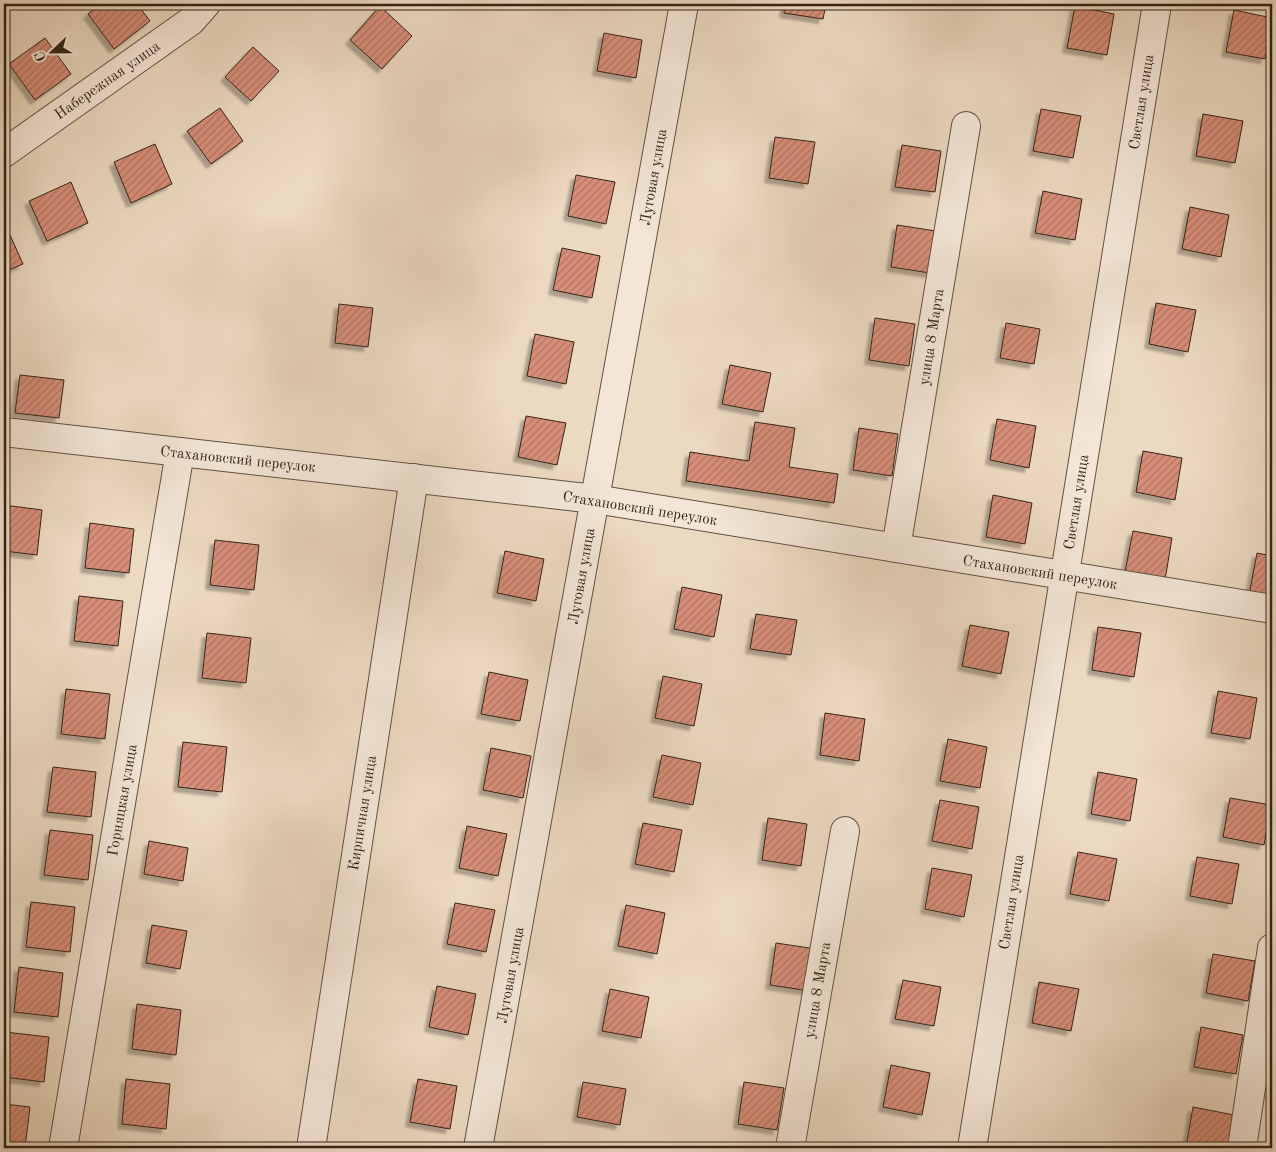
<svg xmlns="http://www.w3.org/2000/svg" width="1276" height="1152" font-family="'Old Standard TT',serif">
<defs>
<pattern id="building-hatch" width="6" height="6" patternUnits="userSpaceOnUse" patternTransform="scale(1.25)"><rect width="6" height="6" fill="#d88e79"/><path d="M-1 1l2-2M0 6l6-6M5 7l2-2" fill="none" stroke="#b07462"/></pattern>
<filter id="shadow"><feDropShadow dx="-4.5" dy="4.5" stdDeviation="1" flood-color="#0004"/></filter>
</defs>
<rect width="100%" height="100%" fill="#ecd9c1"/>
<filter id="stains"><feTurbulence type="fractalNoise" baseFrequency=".004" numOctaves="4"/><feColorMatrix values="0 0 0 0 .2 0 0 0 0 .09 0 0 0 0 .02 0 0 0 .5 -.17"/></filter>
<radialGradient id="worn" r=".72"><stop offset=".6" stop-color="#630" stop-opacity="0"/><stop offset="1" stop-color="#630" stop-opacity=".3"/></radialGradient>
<g fill="url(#building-hatch)" stroke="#332418" filter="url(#shadow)">
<polygon points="100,4 137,4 150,21 114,49 88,14"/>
<polygon points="785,4 826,4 823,19 784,13"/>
<polygon points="380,6 412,36 382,69 350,40"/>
<polygon points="1075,6 1114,14 1107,55 1067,48"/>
<polygon points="1234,10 1272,18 1265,59 1226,52"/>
<polygon points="604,33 642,40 636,78 597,71"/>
<polygon points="45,38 71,74 35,100 9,64"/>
<polygon points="253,47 279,71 251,101 225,77"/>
<polygon points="220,108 243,141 211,164 187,131"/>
<polygon points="1041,109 1081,116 1073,158 1033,151"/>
<polygon points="1203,114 1243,121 1235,163 1196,156"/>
<polygon points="775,137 815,142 808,184 769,178"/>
<polygon points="155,144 172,184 131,203 114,162"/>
<polygon points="902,145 941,151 935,192 895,187"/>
<polygon points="576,175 615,182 606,224 568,216"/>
<polygon points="71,182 88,223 47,241 29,201"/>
<polygon points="1043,191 1082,199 1075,240 1035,233"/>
<polygon points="1190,207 1229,215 1221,257 1182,249"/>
<polygon points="4,224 5,224 23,264 4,272"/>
<polygon points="897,225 936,231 930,273 891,267"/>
<polygon points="562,248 600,256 592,298 553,290"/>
<polygon points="1156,303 1196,310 1188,352 1149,344"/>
<polygon points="339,304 373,308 368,347 335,343"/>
<polygon points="875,318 915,324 909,366 869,360"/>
<polygon points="1006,323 1040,329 1034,364 1000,358"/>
<polygon points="535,334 574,342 566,384 527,376"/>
<polygon points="730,365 771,373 763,412 722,404"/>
<polygon points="20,375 64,380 59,418 15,413"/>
<polygon points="526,416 566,423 557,465 518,457"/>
<polygon points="997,419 1036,426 1029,468 990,460"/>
<polygon points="755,422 795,428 789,467 838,474 834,503 686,481 690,452 749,461"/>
<polygon points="859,428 898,434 892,476 853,470"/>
<polygon points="1143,451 1182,458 1175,500 1136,492"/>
<polygon points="993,495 1032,503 1025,544 986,537"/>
<polygon points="4,505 42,510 37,555 4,551"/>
<polygon points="90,523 134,529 129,573 85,568"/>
<polygon points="1133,531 1172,538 1165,580 1125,572"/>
<polygon points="215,540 259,545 254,590 210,585"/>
<polygon points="505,551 544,559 536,601 497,593"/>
<polygon points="1257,553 1272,556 1272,599 1249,595"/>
<polygon points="682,587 722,595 714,637 674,629"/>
<polygon points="79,596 123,601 118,646 74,641"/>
<polygon points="756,614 797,620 791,655 750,649"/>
<polygon points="970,625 1009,632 1001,674 962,666"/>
<polygon points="1098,627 1141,633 1134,677 1092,670"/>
<polygon points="207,633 251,638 246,683 202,678"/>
<polygon points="489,672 528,680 520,721 481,714"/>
<polygon points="663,676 702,684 694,726 655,718"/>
<polygon points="66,689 110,694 105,739 61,734"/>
<polygon points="1218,691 1257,698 1250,739 1211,733"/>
<polygon points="825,713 865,719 859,761 820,755"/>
<polygon points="948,739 987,747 980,788 940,781"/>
<polygon points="183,742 227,747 222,792 178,787"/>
<polygon points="491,748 531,756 523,798 483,790"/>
<polygon points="662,755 701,763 693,805 653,797"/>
<polygon points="53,767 96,772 91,817 47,812"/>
<polygon points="1098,772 1137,779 1130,821 1091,814"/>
<polygon points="1230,798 1271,805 1264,845 1223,837"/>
<polygon points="940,800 979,807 972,849 932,841"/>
<polygon points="768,818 807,824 801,866 762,860"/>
<polygon points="643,823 682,830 674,872 635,864"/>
<polygon points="467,826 507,834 498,876 459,868"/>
<polygon points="50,830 93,835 88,880 44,875"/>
<polygon points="149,841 188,848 183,881 144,874"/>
<polygon points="1078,852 1117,859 1109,901 1070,894"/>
<polygon points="1197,857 1239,864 1232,904 1190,896"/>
<polygon points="932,868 972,875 964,917 925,909"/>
<polygon points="31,902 75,907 70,952 26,947"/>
<polygon points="455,903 495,910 486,952 447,944"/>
<polygon points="626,905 665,913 657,954 618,946"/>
<polygon points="152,925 187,931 180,969 146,963"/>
<polygon points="776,943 816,949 810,991 770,985"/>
<polygon points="1213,954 1255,961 1248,1001 1206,993"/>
<polygon points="19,967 63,973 58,1017 14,1012"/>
<polygon points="903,980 941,987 934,1026 895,1019"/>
<polygon points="1039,982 1079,989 1071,1031 1032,1023"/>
<polygon points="437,986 476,994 468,1035 429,1027"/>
<polygon points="610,989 649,997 641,1038 602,1031"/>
<polygon points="137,1004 181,1010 176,1055 132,1049"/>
<polygon points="1201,1027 1243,1035 1236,1074 1194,1067"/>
<polygon points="5,1032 49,1037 44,1082 4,1077"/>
<polygon points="891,1065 930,1073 922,1115 883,1107"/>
<polygon points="126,1079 170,1084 166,1129 122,1124"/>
<polygon points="418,1079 457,1086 450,1129 410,1122"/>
<polygon points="583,1082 626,1089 620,1125 577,1117"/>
<polygon points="744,1082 784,1088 777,1130 738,1124"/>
<polygon points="4,1104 30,1107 25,1148 4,1148"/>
<polygon points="1193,1107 1234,1115 1228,1148 1194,1148 1186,1147"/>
</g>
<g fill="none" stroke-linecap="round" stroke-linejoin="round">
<g stroke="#615142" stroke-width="30">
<g id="minor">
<polyline points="4,153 191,21 206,4"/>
<polyline points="4,432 595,499 1272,609"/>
<polyline points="896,548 966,126"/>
<polyline points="63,1148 180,452"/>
<polyline points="311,1148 414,478"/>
<polyline points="790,1148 845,831"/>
<polyline points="972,1148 1157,4"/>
<polyline points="1242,1148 1272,948"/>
</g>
</g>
<g stroke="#615142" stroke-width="30">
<polyline id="tertiary" points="478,1148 684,4"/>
</g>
<use href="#minor" stroke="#f3e6d7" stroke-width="28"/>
<use href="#tertiary" stroke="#f3e6d7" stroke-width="28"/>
</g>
<g text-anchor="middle" stroke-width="4.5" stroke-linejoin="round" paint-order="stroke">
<g font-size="15" fill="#332418" stroke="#f3e6d7">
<text transform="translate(107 80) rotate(-35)" y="5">Набережная улица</text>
<text transform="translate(1141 102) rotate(-81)" y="5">Светлая улица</text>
<text transform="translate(653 177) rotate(-80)" y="5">Луговая улица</text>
<text transform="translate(931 337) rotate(-81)" y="5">улица 8 Марта</text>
<text transform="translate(238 459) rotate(6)" y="5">Стахановский переулок</text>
<text transform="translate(1076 502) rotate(-81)" y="5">Светлая улица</text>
<text transform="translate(640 508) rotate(9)" y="5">Стахановский переулок</text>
<text transform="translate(1040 572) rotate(9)" y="5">Стахановский переулок</text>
<text transform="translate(581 576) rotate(-80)" y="5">Луговая улица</text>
<text transform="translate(122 800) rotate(-80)" y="5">Горняцкая улица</text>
<text transform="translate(362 813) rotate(-81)" y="5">Кирпичная улица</text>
<text transform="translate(1011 902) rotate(-81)" y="5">Светлая улица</text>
<text transform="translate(510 975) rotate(-80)" y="5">Луговая улица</text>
<text transform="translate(817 990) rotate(-80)" y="5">улица 8 Марта</text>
</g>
</g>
<rect width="1276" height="1152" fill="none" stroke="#ecd9c1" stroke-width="20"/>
<rect x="5" y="5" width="1266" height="1142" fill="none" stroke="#332418" stroke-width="2.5"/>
<rect x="10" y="10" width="1256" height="1132" fill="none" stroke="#332418"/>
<g transform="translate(52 52) rotate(248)" stroke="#f3e6d7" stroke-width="4" paint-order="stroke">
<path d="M0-4L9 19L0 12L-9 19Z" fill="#332418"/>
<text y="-8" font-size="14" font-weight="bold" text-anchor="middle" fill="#332418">С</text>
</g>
<rect width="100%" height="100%" filter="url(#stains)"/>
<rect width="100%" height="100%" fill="url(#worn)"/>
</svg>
